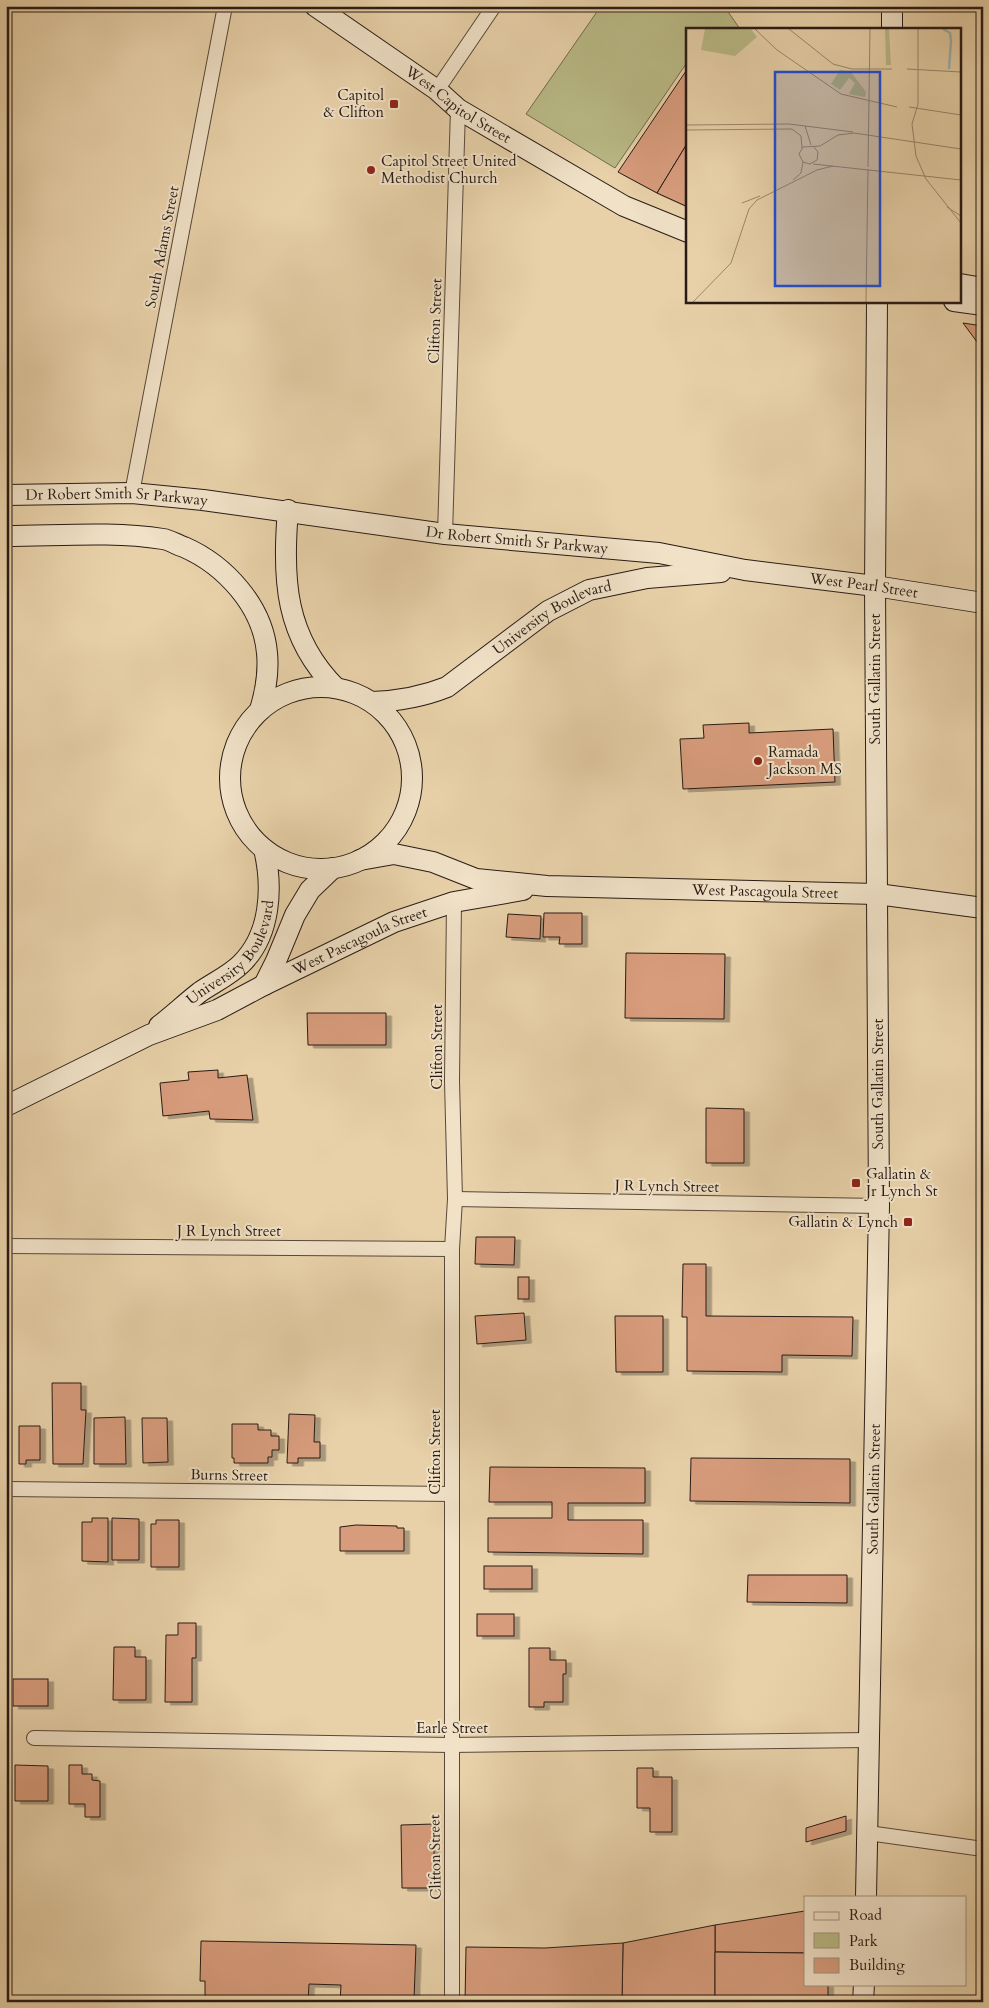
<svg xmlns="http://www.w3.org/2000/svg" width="989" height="2008" font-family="Cardo,serif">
<defs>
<filter id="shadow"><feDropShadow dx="5.5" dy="3" stdDeviation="0" flood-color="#0004"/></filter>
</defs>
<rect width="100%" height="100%" fill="#e8d1a9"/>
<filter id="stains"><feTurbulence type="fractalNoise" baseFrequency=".004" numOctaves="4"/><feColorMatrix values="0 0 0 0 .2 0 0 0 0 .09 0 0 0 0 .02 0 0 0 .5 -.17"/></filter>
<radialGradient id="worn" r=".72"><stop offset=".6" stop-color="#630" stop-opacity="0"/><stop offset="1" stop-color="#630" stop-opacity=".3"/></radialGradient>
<polygon fill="#b9ba86" stroke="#706a4e" points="601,6 724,6 740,29 688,29 688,61 615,168 526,114"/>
<g fill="#d79c7c" stroke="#281b15" filter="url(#shadow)">
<polygon points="688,68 688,142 657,193 618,172"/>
<polygon points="688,142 688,207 657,193"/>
<polygon points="963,323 983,326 983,350"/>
<polygon points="749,723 749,733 833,729 835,782 683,789 680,739 704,738 703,725"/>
<polygon points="544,913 582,913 582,944 559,944 560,937 543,937"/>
<polygon points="508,914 541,916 540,939 506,937"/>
<polygon points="626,953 725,954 724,1019 625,1018"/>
<polygon points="307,1013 386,1013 386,1045 308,1045"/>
<polygon points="218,1070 218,1078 247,1075 253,1120 210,1119 209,1111 163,1116 160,1083 189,1080 188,1072"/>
<polygon points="706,1108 744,1109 744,1163 706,1163"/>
<polygon points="476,1237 515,1237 514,1265 475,1264"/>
<polygon points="683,1264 706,1264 706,1316 853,1317 852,1356 782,1355 782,1372 687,1371 687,1317 682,1317"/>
<rect x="518" y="1277" width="11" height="22"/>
<polygon points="524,1313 526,1340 477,1344 475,1316"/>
<polygon points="615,1316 663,1316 663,1372 616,1372"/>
<polygon points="52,1383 81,1383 81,1410 86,1410 83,1464 53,1464"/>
<polygon points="289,1414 315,1415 314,1442 320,1442 320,1458 298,1458 298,1463 287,1463"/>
<polygon points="125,1417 126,1464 94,1464 94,1418"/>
<polygon points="142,1418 167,1418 168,1462 143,1463"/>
<polygon points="232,1424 258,1424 258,1430 271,1430 271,1436 279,1436 279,1450 272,1450 272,1457 268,1457 268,1463 234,1463 234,1458 232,1458"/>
<polygon points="19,1426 40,1426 40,1460 26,1460 26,1464 19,1464"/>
<polygon points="691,1458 850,1459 850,1503 690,1501"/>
<polygon points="490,1467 645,1468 645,1503 568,1503 568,1520 643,1520 643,1554 488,1552 488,1518 552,1518 552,1502 489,1502"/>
<polygon points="92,1518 108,1518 108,1562 82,1561 82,1522 92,1522"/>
<polygon points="112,1518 139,1519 139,1560 112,1560"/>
<polygon points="156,1520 179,1520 179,1567 151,1567 151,1524 156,1524"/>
<polygon points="356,1525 397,1526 397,1528 404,1528 404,1551 340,1551 340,1527"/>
<rect x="484" y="1566" width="48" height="23"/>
<polygon points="748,1575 847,1575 847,1603 747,1602"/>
<rect x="477" y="1614" width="37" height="22"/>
<polygon points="178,1623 196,1623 196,1658 192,1658 192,1702 165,1702 166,1635 178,1635"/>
<polygon points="114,1647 135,1647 135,1657 146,1657 146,1700 113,1700"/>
<polygon points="529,1648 550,1648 550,1660 566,1660 566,1674 563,1674 563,1702 544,1702 544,1707 529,1707"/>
<rect x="13" y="1679" width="35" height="27"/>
<polygon points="15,1765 48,1766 48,1801 15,1801"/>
<polygon points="69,1765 82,1765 82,1774 92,1774 92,1780 100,1781 100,1817 85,1817 85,1804 69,1804"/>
<polygon points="637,1768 653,1768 653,1777 672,1777 672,1832 650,1832 650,1808 637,1808"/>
<polygon points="846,1816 846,1831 806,1842 806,1828"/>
<polygon points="434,1824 434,1888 402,1888 401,1825"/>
<polygon points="805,1911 805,1953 715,1952 715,1925"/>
<polygon points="715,1925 715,2002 622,2002 623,1943"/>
<polygon points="201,1941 416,1945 414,2000 340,2002 341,1985 309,1984 308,2002 205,2002 205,1981 200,1981"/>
<polygon points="623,1943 622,2002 465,2002 466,1947 545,1948"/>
<polygon points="715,1952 805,1953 805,1984 828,1984 828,2002 715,2002"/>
</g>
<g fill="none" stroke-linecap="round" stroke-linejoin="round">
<g stroke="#58483a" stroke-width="16">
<g id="street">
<polyline points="437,90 494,6"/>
<polyline points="132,493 225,6"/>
<polyline points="445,534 458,109"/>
<polyline points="455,1199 879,1206"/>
<polyline points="6,1246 452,1249"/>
<polyline points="6,1489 451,1494"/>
<polyline points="34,1738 450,1745 869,1740"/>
<polyline points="868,1833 983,1849"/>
<polyline points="452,2002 452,1249 455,1199 452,1081 454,902"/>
</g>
</g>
<g stroke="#281b15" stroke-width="22">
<g id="secondary">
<path id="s1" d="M315 6 437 90 458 109 624 206 688 232"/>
<polyline points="892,29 892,6"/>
<polyline points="960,284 983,288"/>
<polyline points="954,301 983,305"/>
<path id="s2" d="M6 495 132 493 203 500 445 534 659 553 745 570 875 586 983 603"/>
<path d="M288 510C282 579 285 637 336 688"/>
<path d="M6 536C57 536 112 531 163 539 170 540 177 545 184 547 225 565 263 606 267 653 269 673 266 690 260 710"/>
<circle cx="321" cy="778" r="91"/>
<path id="s3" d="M372 702C399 701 422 697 447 687L548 611 589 590 647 578 721 572"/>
<path id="s4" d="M360 860 394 854 433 862 476 879 547 886 877 894 983 908"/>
<polyline points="264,985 276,961 295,915 310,890 333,868"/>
<path id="s5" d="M159 1026C173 1015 186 1003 200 992 213 983 230 975 241 964 271 935 273 887 264 849"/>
<path id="s6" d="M6 1106 149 1035 217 1010 264 985 394 922 454 902 523 890"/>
<path id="s7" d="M866 1897 879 1206 875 586 877 301"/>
<polyline points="863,2002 864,1984"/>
</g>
</g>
<use href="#street" stroke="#f0e1c7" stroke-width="14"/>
<use href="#secondary" stroke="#f0e1c7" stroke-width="20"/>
</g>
<g fill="#8f2418" stroke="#f0e1c7" stroke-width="2">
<rect x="389" y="99" width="10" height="10" rx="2.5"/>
<circle cx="371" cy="170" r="5"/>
<circle cx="758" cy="761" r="5"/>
<rect x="851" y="1178" width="10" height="10" rx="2.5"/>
<rect x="903" y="1217" width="10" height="10" rx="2.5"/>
</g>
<g text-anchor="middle" stroke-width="4" stroke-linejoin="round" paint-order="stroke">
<g font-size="15" fill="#281b15" stroke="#f0e1c7" text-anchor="start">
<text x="384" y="100" text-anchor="end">Capitol<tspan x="384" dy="17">&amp; Clifton</tspan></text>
<text x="381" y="166">Capitol Street United<tspan x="381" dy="17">Methodist Church</tspan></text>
<text x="768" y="757">Ramada<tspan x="768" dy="17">Jackson MS</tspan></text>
<text x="866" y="1179">Gallatin &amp;<tspan x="866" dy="17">Jr Lynch St</tspan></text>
<text x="898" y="1227" text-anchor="end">Gallatin &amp; Lynch</text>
</g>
<g font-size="15" fill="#281b15" stroke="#f0e1c7">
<text dy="5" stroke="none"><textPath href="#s1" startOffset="174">West Capitol Street</textPath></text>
<text transform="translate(162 247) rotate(-79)" y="5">South Adams Street</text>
<text transform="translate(435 321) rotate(-88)" y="5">Clifton Street</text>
<text dy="5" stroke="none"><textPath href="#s2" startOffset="111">Dr Robert Smith Sr Parkway</textPath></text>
<text dy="5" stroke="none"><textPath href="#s2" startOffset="514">Dr Robert Smith Sr Parkway</textPath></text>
<text dy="5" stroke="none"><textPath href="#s2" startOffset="864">West Pearl Street</textPath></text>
<text dy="5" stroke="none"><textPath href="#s3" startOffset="204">University Boulevard</textPath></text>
<text transform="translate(875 679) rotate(-90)" y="5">South Gallatin Street</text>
<text dy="5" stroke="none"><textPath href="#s4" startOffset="410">West Pascagoula Street</textPath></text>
<text dy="5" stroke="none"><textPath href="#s6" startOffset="391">West Pascagoula Street</textPath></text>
<text dy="5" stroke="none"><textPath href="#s5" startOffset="106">University Boulevard</textPath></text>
<text transform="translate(437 1047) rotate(-90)" y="5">Clifton Street</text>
<text transform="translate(878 1084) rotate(-90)" y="5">South Gallatin Street</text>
<text transform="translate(667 1186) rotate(1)" y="5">J R Lynch Street</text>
<text x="229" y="1236">J R Lynch Street</text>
<text transform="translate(435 1452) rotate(-90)" y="5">Clifton Street</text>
<text transform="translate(229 1475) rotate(1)" y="5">Burns Street</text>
<text dy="5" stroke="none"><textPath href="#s7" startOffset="408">South Gallatin Street</textPath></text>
<text x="452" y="1733">Earle Street</text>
<text transform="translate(435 1857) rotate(-91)" y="5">Clifton Street</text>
</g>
</g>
<g transform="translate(686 28)">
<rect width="275" height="275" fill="#e8d1a9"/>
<path d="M19 1H65L71 9 49 28 15 22ZM199 1H203L205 37H200ZM154 42 165 44 180 64 179 69 163 66 169 55 163 50 154 62 145 56Z" fill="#b9ba86"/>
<path fill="none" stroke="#9bb5b2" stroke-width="2.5" d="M257 1 264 5 265 13 263 41"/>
<path fill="none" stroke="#9b886e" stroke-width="1" d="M69 1 91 22 155 66 211 79M103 1 147 36 166 41H206M232 1V76L226 96 230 128 240 151 275 195M221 41 275 44M223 79 275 87M0 97 103 96 167 104M119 98 125 117M0 102 106 101 115 108 116 120M128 119 132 124 131 132 124 136 117 134 113 126 117 119 134 118 152 107 168 105 275 121M127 136 275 152M182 139 184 1M107 152 115 145 117 134M56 175 74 168M261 179 275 188M7 274 45 235 63 181 71 172 131 142 147 138M180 274 182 141"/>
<path fill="#1d4ed8" fill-opacity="0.15" stroke="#1d4ed8" stroke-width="2.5" d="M89 44H194V258H89Z"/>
<rect width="275" height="275" fill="none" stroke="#281b15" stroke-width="2.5"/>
</g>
<rect width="989" height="2008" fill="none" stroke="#e8d1a9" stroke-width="25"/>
<rect x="8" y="8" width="974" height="1993" fill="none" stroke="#281b15" stroke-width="2.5"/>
<rect x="12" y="12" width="964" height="1983" fill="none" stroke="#281b15"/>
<rect x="804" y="1896" width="162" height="90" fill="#f0e1c7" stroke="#a09280"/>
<rect x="814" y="1912" width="25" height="8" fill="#f0e1c7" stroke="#a09280"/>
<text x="849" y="1920" font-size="15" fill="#281b15">Road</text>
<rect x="814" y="1933" width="25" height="15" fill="#b9ba86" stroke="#a09280"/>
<text x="849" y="1946" font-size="15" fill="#281b15">Park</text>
<rect x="814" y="1958" width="25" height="15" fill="#d79c7c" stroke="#a09280"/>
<text x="849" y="1970" font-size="15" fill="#281b15">Building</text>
<rect width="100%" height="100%" filter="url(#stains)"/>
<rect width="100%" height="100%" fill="url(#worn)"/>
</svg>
